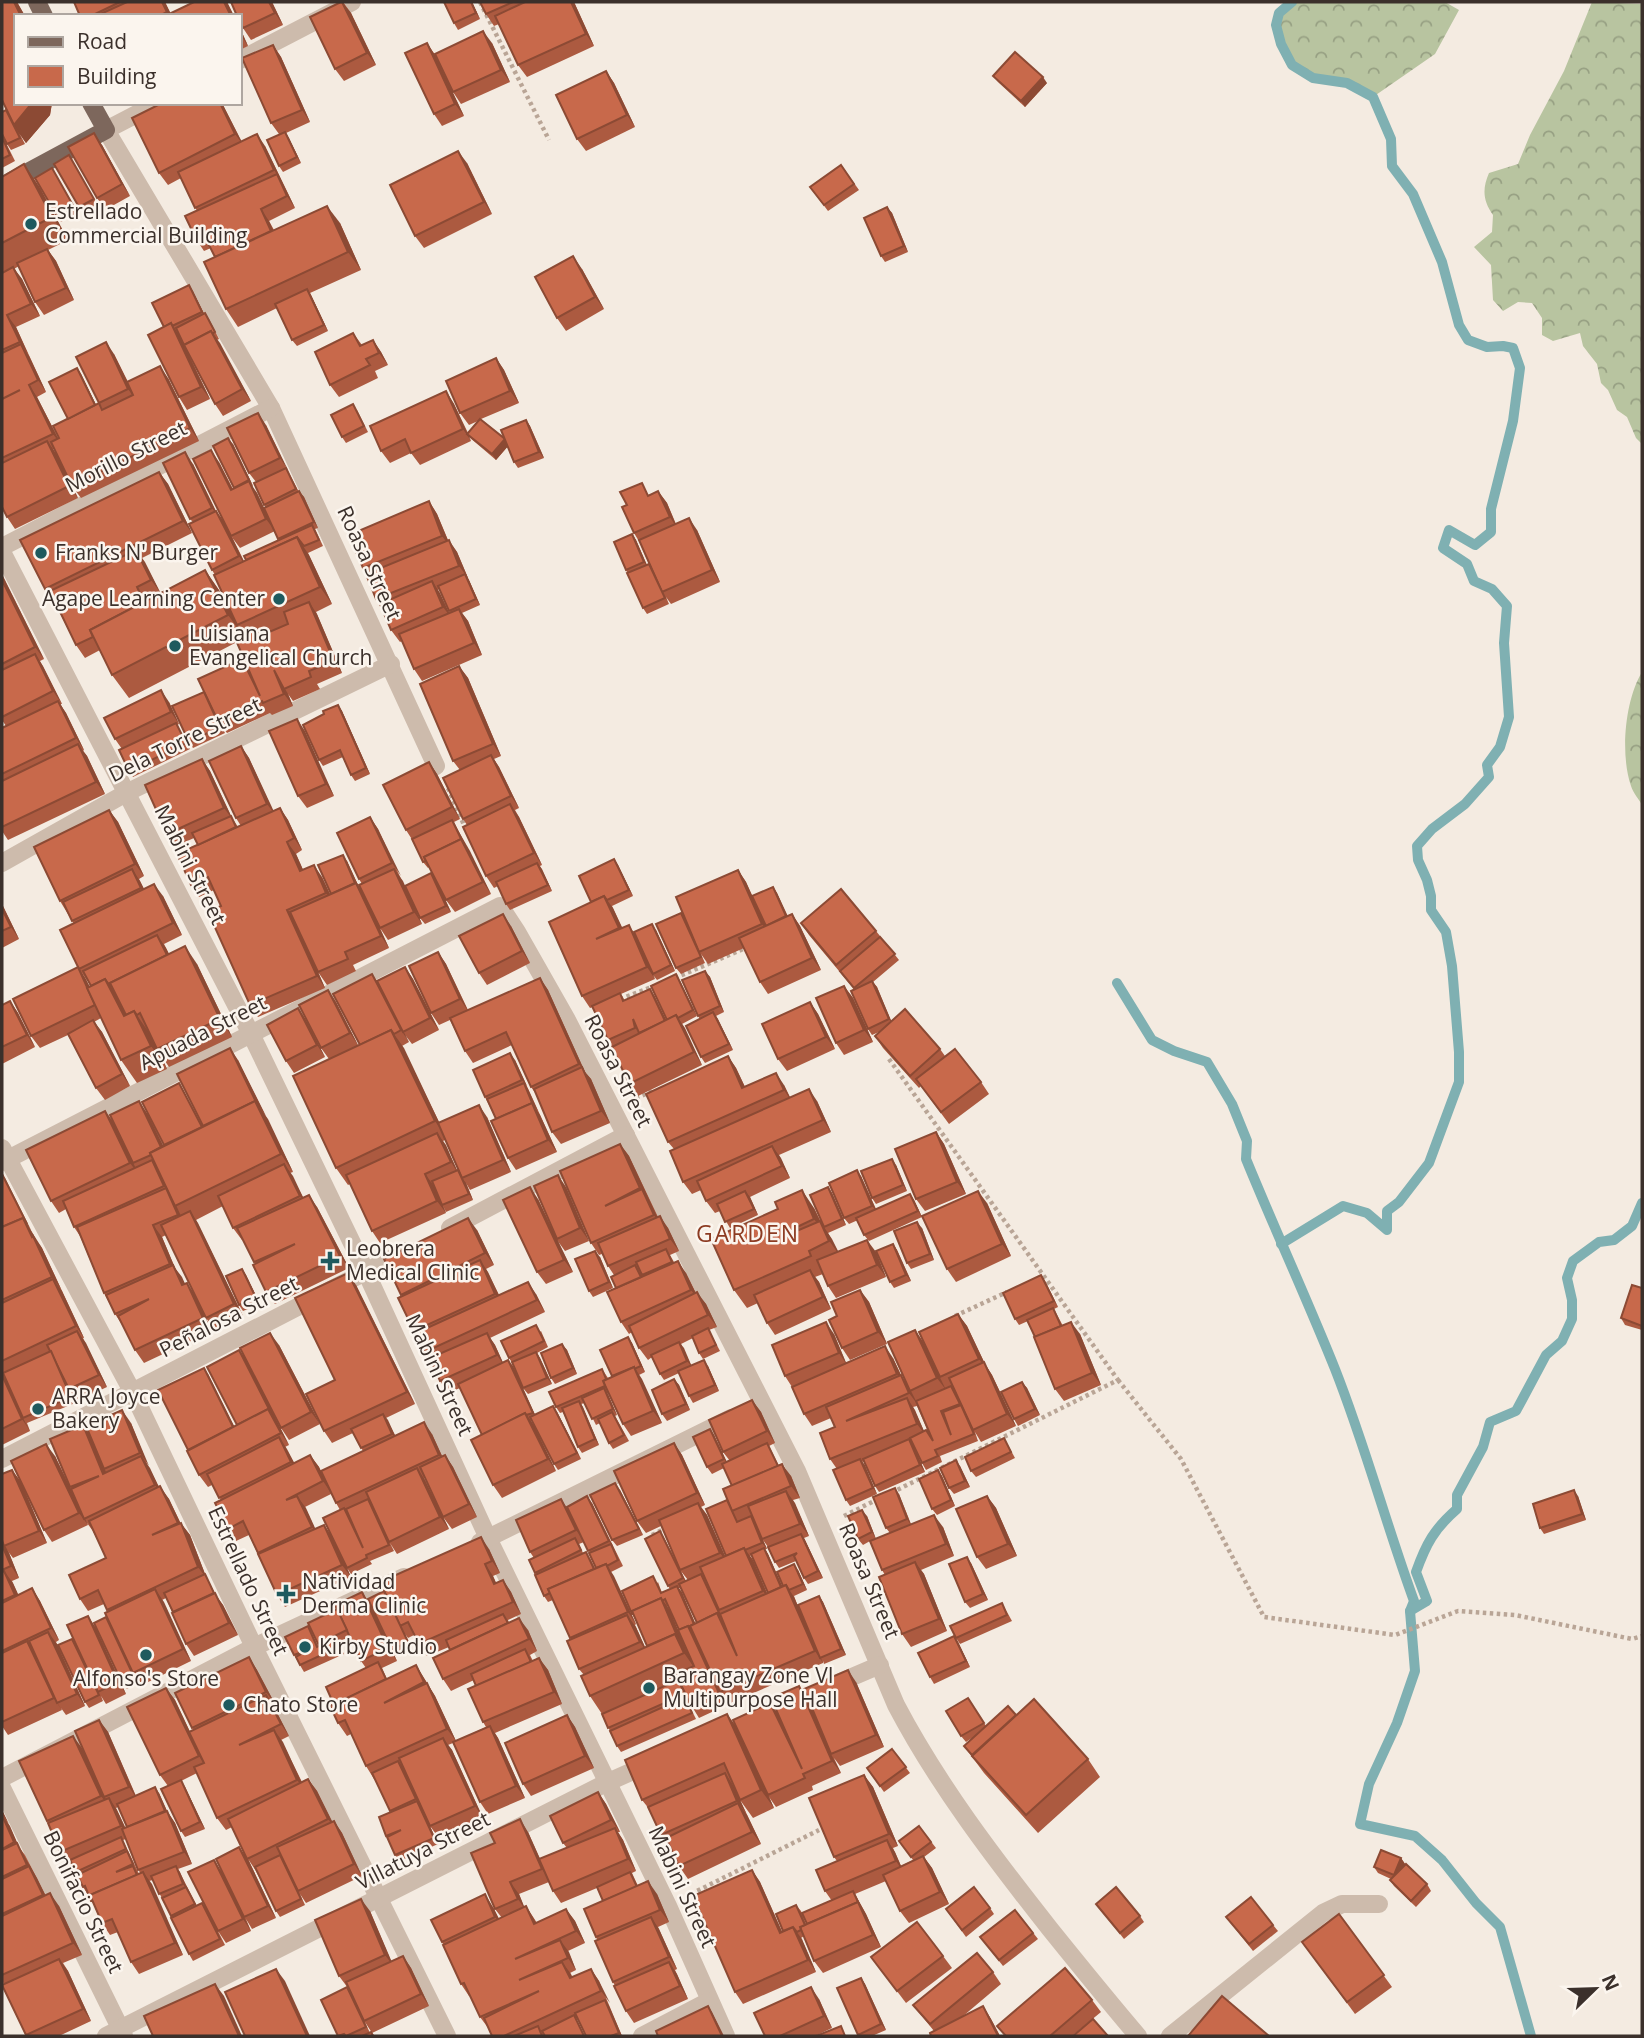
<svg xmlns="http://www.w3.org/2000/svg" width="1644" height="2038" font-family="'Open Sans',sans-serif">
<defs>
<pattern id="forest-crowns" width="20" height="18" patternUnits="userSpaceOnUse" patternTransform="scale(1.75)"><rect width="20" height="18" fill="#b8c4a0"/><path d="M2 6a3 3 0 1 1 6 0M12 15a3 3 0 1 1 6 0" fill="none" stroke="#97a083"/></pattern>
</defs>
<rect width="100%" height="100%" fill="#f4ebe1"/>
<g fill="url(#forest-crowns)">
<polygon points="1292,2 1445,2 1459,10 1435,54 1373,97 1347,83 1313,78 1292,65 1281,44 1276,25 1279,13"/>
<path d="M1592 2 1642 4V444L1636 438 1627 417 1617 410 1608 390 1601 383 1597 364 1583 346 1580 333 1553 341 1542 335V318L1532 303 1518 302 1503 311 1493 300 1491 265 1474 247 1492 232 1493 215C1483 201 1482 189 1489 173L1518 164 1530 135 1564 71Z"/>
<path d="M1642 672V805C1639 799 1633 793 1631 786 1620 754 1625 700 1642 672Z"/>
</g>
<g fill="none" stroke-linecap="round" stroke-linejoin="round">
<g stroke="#7fb0b2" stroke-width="10">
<path d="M1117 983 1152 1040 1174 1051 1207 1062 1232 1104 1247 1141 1246 1159C1275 1230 1307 1299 1335 1369 1365 1445 1386 1524 1414 1601L1410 1611 1415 1671 1397 1723 1369 1784 1360 1824 1415 1836 1442 1860 1476 1903 1500 1927 1531 2036"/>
<polyline points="1281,1244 1343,1206 1367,1213 1387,1230 1387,1211 1399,1202 1429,1163 1459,1082 1459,1052 1452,966 1446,932 1431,910 1431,896 1427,880 1418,860 1417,846 1432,829 1465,804 1489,777 1487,765 1500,747 1509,717 1504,643 1507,606 1492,589 1474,581 1467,564 1443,548 1449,530 1475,545 1491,532 1491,509 1513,421 1520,368 1513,348 1503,346 1487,347 1468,340 1459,325 1442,262 1413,194 1392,166 1391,139 1373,97 1347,83 1313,78 1292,65 1281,44 1276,25 1279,13 1292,2"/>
<path d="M1410 1611 1427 1601 1416 1572C1426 1544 1434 1529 1457 1509V1495L1483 1447 1490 1422 1516 1411 1546 1355 1562 1341 1572 1319V1300L1567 1278 1573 1261 1599 1242 1614 1240 1632 1226 1642 1203"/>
</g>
<g stroke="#b9a596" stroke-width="4.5" stroke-dasharray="3.5 3.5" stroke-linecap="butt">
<polyline points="480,2 549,140"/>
<polyline points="448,788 467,832"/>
<polyline points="675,978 748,947"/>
<polyline points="620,999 654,986"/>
<polyline points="889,1059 1118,1380 891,1493"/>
<polyline points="636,1098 653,1091"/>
<polyline points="955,1316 1007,1292"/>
<polyline points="1118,1380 1181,1459 1264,1617 1395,1635 1458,1611 1515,1615 1632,1639 1642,1636"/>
<polyline points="844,1516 880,1498"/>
<polyline points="652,1535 668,1527"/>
<polyline points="691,1894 819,1830"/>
</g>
<g stroke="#cdbbac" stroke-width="18">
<polyline points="240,60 352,2"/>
<polyline points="158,103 106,130 271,408 436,766"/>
<polyline points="2,547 271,408"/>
<polyline points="2,552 251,1034 366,1272 488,1538 668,1906 726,2036"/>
<polyline points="2,863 128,792 391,664"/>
<polyline points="2,1148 133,1393 254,1647 447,2036"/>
<path d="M2 1162 500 906 517 932 567 1020 797 1471 896 1705C938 1785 994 1858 1050 1929 1079 1965 1108 2001 1138 2036"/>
<polyline points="450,1228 626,1135"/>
<polyline points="2,1459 406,1251"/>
<polyline points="480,1542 731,1418"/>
<polyline points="831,1686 880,1665"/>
<polyline points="2,1778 254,1647 404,1577"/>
<polyline points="2,1788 124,2036"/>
<polyline points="106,2036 606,1783 651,1763"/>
<polyline points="642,2036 709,2001"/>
<polyline points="1170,2036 1323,1913 1342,1904 1379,1904"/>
</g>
<g stroke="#7d675c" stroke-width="18">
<polyline points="37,2 44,16"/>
<polyline points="2,186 106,130 91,103"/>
</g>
</g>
<g fill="#ac5a40" fill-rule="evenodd">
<polygon points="2,2 17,2 25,16 16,16 16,103 52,103 50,115 26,143 19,133 25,144 11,150 7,144"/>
<polygon points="74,2 165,2 170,13 227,2 234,16 80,16"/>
<polygon points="231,2 272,2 283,25 251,40 243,28"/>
<polygon points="343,2 351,13 376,65 344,81 335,69"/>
<polygon points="472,2 480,19 458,30 454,23"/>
<polygon points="480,2 574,2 594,46 527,77 518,65 499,24 494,26 486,14"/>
<polygon points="240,28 248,46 240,50"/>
<polygon points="427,43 435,55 464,116 442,126 434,114"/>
<polygon points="492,43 510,82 461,104 453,92"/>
<polygon points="273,45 281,57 310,122 286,133 301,163 283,172 279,166 279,134 271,123"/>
<polygon points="606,71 614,83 635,127 586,151 577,139"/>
<polygon points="993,76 1047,83 1025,107 998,82"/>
<polygon points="162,103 222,103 241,141 265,146 295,208 269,221 274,230 340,223 361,270 310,293 328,331 297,346 292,340 277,308 238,327 226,309 215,257 211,248 204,251 196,239 197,211 181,178 168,185 159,173"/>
<polygon points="2,135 15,161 2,168"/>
<polygon points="102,145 130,196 105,210 97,198"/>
<polygon points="69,155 98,206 84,214 79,207"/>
<polygon points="467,163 492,214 424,248 415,236"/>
<polygon points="24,164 40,188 68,240 48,250 56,261 74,300 44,315 35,302 19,266 14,269 22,279 40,316 16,327 46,392 37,397 58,438 68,419 77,368 81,374 96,405 103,410 99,403 114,354 128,382 168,378 199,441 81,498 72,486 54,449 53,450 78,498 15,529 7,517 2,507 2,177"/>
<polygon points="841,165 859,190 828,211 810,187"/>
<polygon points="52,168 78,213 61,222 57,216"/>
<polygon points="887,207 892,213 908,252 885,262 881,256"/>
<polygon points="582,269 604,309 566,331 557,318"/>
<polygon points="189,285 204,313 205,313 209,319 219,339 217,340 251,401 223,416 215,404 185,347 210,399 187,410 179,397 164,327"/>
<polygon points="353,333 362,345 373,340 381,352 388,365 375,371 378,378 339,397 330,385"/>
<polygon points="496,358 504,370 519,403 481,419 505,439 526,420 530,426 544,458 518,468 514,462 508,446 496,460 469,437 471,441 420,465 411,453 390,463 381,451 446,391 454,404 468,433 478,421 469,425 460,413"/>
<polygon points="357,410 368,432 346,443 342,437"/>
<polygon points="266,425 288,471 299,492 299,491 304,497 318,528 315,529 323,546 308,553 332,604 316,612 342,673 317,684 320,689 293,701 288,694 293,706 272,715 270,713 227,733 221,725 225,733 193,748 189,742 204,692 242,659 248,668 237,642 129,698 112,675 100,650 85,658 76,645 54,601 53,601 45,589 159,472 168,484 192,533 142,558 160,592 146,599 147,601 205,570 221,593 229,608 215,575 212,570 193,522 190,519 193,464 216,511 225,523 244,561 279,540 275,531 240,548 231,536 219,462 233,489 234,488 233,444 253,486 252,487 257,493 271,523 256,482 249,473"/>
<polygon points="658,491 667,503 676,524 697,530 720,582 671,604 666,597 669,604 647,614 643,608 626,570 632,534 636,540 647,565 649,564 640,543 634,533 627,505"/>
<path d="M429 501 437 514 448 540 457 552 468 578 480 605 462 613 468 621 482 655 422 681 414 669 402 641 400 642 391 630 381 606 376 599 367 574 363 568ZM439 589 450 613H449L438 590Z"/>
<polygon points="2,575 44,659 40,661 62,704 60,704 66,713 84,750 83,751 87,756 105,794 8,840 2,831 2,728 6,726 2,720"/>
<polygon points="459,666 468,678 501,756 494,759 499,767 519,808 515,810 519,817 542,865 540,866 552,891 510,910 506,904 498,886 494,888 486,876 467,825 463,819 460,770 453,761"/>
<polygon points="169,702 179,724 177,725 190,749 133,777 129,771 122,749 115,739"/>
<polygon points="338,705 342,711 370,774 355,781 351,775 343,757 323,766 319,760 324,714"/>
<polygon points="297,719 334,796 307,808 298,796"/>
<polygon points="241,746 249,758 273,811 280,808 288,820 302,850 296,854 303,870 322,877 330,894 347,861 358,885 363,893 362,884 359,879 370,817 378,829 422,924 388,940 380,928 389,948 353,965 356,971 327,985 318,972 315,965 325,988 258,1017 250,1005 221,906 214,890 199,897 191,885 198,845 194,838 176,846 167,834 202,759 210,771 231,816 238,827 241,826 236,818"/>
<polygon points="429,762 437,774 460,819 454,822 491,894 455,912 446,900 436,881 451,912 425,924 420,918 435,879 429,867 428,868 423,862 413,841 406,830"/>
<polygon points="109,810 118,822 144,876 139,879 144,889 163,896 182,935 164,944 169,954 197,964 232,1037 169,1067 161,1055 167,1069 137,1083 121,1060 101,1018 94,1022 102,1032 130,1086 105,1100 96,1088 68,1035 40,1048 31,1036 78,967 90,987 91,986 79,969 74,924 60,901"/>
<polygon points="614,859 618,865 633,896 612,906 622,928 634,934 656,930 675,971 657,980 653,975 655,979 621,994 625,1001 654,995 666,1020 680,981 697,1016 682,1024 702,1065 638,1096 629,1084 612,1047 608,1040 593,1007 590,1008 582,996 591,902"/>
<polygon points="738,870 746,882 752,896 773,887 777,893 787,916 792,914 800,926 821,970 768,994 760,982 744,948 708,964 701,954 705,963 681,974 676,968 681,913"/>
<polygon points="2,904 19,939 2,948"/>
<polygon points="801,923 876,931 899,960 873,982 877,987 891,1021 940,1049 945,1056 981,1082 989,1094 949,1124 921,1086 919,1088 883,1048 875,1036 879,1032 872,1035 868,1029 854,989 809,935"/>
<polygon points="511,926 530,963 487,985 479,973"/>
<polygon points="438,952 446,964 468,1010 540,978 548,990 585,1072 591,1079 610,1123 561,1144 552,1132 536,1094 531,1087 512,1045 473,1063 465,1051 450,1020 439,1025 431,1013"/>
<path d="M405 967 413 979 439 1030 412 1044 405 1035 409 1042 402 1046 439 1122 487 1117 511 1172 470 1190 466 1183 473 1200 446 1212 443 1206 446 1213 380 1243 372 1231 350 1184 348 1185 336 1168 329 1059 321 1048 328 990 336 1002 358 1045H360L379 985ZM445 1140 458 1170H457L443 1141Z"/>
<polygon points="705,971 710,977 724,1012 716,1016 733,1050 705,1063 701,1057 700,1019 698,1016"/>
<polygon points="844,986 853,998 873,1042 844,1055 836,1043"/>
<polygon points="10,1001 18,1013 35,1047 2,1064 2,1005"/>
<polygon points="810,1002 818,1014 835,1049 787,1071 778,1059"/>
<polygon points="298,1008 306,1020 325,1057 294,1073 286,1061"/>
<polygon points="728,1056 736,1068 745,1087 784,1085 790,1097 817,1101 831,1132 779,1155 790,1178 750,1197 758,1215 730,1228 720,1211 715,1213 706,1201 701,1190 692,1194 683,1182 674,1149 668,1142"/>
<path d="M238 1060 293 1172 290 1173 303 1197 317 1207 349 1268 275 1304 266 1292 255 1264 243 1240H242L233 1228 223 1206 196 1220 243 1316 215 1330 206 1318 197 1300 212 1331 144 1363 135 1350 123 1326 115 1314 104 1293 80 1236 74 1227 66 1209 59 1213 51 1201 105 1111 114 1123 147 1113 179 1083 202 1125ZM148 1114 164 1145 163 1146ZM166 1235 195 1294 185 1284 175 1268 162 1237Z"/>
<polygon points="515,1060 557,1152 516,1170 508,1158 496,1119 485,1097"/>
<polygon points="936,1132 944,1144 966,1194 925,1211 916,1199"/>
<polygon points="620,1144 629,1156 658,1217 668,1228 679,1251 670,1255 674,1262 686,1273 696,1293 706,1304 717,1327 709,1330 720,1351 703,1359 699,1353 693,1338 681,1344 691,1365 708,1366 719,1391 693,1403 689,1396 679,1373 664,1380 660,1374 652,1357 648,1360 639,1348 632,1332 629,1334 621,1322 614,1275 608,1266 602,1254 599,1255 591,1243"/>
<polygon points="896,1165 907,1191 876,1204 872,1198"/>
<polygon points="2,1174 36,1240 42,1248 84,1338 83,1338 107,1387 77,1401 70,1391 75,1403 27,1423 30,1431 2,1445"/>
<polygon points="861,1176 876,1209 910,1194 914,1200 922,1217 869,1241 864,1235 858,1220 849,1224 844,1218"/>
<polygon points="566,1187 589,1241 565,1251 557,1240 573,1272 546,1284 537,1272 538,1199 554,1233"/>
<polygon points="828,1187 832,1193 846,1225 828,1233 838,1252 876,1252 886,1277 836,1298 828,1286 823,1274 815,1277 819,1282 831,1309 775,1335 767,1323 758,1303 747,1308 734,1290 814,1208 823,1226"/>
<polygon points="987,1203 1011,1256 956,1282 947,1269"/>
<polygon points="922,1228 934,1260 911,1269 907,1263"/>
<polygon points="477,1230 494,1265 486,1269 499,1295 536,1294 545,1312 490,1338 495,1345 503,1363 513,1366 535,1415 557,1412 581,1459 558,1470 554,1464 532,1421 531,1421 556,1471 502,1498 493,1485 482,1435 460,1388 448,1393 440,1381 431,1361 425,1352 414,1331 402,1296 384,1259"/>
<polygon points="893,1244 897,1250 911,1281 894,1288 890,1282"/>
<polygon points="600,1257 613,1288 593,1297 589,1291"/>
<polygon points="242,1269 246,1275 260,1304 243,1311 239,1305"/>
<polygon points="1041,1275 1045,1281 1058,1307 1054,1309 1063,1326 1080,1334 1101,1385 1064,1401 1055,1389 1028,1321 1019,1325 1015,1319"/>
<path d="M356 1285 415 1404 386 1418 395 1435 432 1434 442 1456 445 1455 453 1467 477 1517 452 1529 443 1517 425 1477 424 1478 449 1529 397 1554 390 1543 394 1551 370 1561 372 1564 351 1574 347 1568 351 1577 285 1607 277 1595 249 1535 236 1541 228 1529 221 1500 212 1485 208 1487 199 1475 188 1450 208 1374 234 1426 237 1425 244 1356 289 1445 285 1447 294 1463 310 1455 319 1467 324 1478 363 1451 353 1433 332 1443 324 1431ZM331 1494 340 1510 330 1534 315 1529 305 1507Z"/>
<polygon points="1642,1288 1642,1330 1625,1325 1621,1318"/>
<polygon points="860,1290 869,1302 887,1344 850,1360 842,1348"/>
<path d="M958 1314 967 1326 985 1364 992 1375 1016 1426 981 1442 975 1432 978 1441 940 1456 942 1462 926 1470 922 1463 914 1446 925 1472 879 1492 875 1486 864 1461 862 1462 877 1494 850 1506 846 1500 837 1469 830 1459 835 1427 831 1418 812 1426 804 1414 792 1387 785 1376 834 1334 846 1363 893 1358 901 1375 906 1383 915 1330 922 1340ZM917 1406 931 1438 924 1431 913 1407Z"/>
<polygon points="541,1331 548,1347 537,1353 540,1358 552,1384 528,1394 523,1388 513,1364 509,1358"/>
<polygon points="628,1337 632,1343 645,1372 639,1375 662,1423 631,1436 623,1424 608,1393 607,1393 617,1415 615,1416 629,1441 613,1449 609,1443 600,1423 596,1425 585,1403 581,1404 599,1445 582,1453 578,1447 563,1412 560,1413 556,1407 602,1369 608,1378 612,1376"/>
<polygon points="562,1344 567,1350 577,1374 555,1384 551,1378"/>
<polygon points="279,1345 320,1424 289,1440 281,1428"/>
<polygon points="674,1379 679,1385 690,1410 667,1421 662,1414"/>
<polygon points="1022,1382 1027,1388 1040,1415 1018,1426 1014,1419"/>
<path d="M752 1400 761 1412 775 1443 769 1446 779 1466 791 1476 800 1498 793 1500 809 1536 804 1538 823 1578 808 1584 804 1578 796 1561 779 1568 775 1562 768 1547 763 1540 767 1549H765L768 1554 782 1586 798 1570 807 1590 794 1596 799 1609 819 1596 823 1602 846 1655 824 1664 823 1661V1663L728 1704 723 1696 727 1705 699 1718 688 1700 687 1701 696 1719 621 1752 617 1746 602 1714 590 1696 584 1675 579 1669 571 1640 553 1600 548 1602 544 1596 536 1575 529 1560 534 1558 530 1552 567 1507 592 1503 623 1566 611 1572 636 1624 635 1625 645 1647 647 1646 636 1620 632 1614 658 1582 662 1593 670 1589 668 1586 660 1531 664 1538 686 1581 688 1580 680 1570 661 1526 646 1533 637 1521 674 1443 682 1455 705 1505 701 1507 707 1515 725 1556H726L727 1500 732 1486 724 1468 712 1474 707 1467 710 1429 714 1435 727 1462 730 1461 723 1452ZM584 1542 590 1553 596 1568H595L590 1558 583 1553 579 1544ZM752 1555 768 1593H767L753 1560 750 1556ZM679 1588H680L697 1623H695ZM668 1606 679 1630H678L667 1607Z"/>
<polygon points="131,1423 148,1466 159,1487 169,1499 181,1524 190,1535 205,1574 215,1594 223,1605 238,1635 194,1656 186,1644 166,1598 162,1600 191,1661 142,1685 134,1674 138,1683 127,1689 122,1683 109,1622 108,1612 104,1604 88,1611 80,1599 106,1558 93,1531 84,1519 70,1487 83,1425 91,1436"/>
<polygon points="1004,1438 1015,1458 976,1477 971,1471"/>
<polygon points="55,1456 88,1525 52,1542 44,1530"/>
<polygon points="960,1466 970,1487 954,1494 949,1488"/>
<polygon points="12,1470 21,1482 47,1543 13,1558 4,1546 9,1553 19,1578 12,1581 18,1595 32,1588 40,1601 59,1640 56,1642 85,1706 66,1715 61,1708 62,1710 8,1735 2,1726 2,1540"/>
<polygon points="938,1470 942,1476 955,1506 937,1515 932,1509"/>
<polygon points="620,1490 643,1535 617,1546 612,1540"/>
<polygon points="899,1494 911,1524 943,1527 954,1556 921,1570 924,1574 947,1631 911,1647 902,1634 885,1575 882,1570 870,1541 863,1545 858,1539 867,1516 876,1539 890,1533 886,1528"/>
<polygon points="987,1496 996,1508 1017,1556 986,1569 977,1557"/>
<polygon points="1578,1496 1586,1520 1544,1534 1540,1528"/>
<polygon points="489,1549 500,1573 493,1576 496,1583 503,1580 511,1592 521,1614 508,1620 509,1623 528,1630 537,1651 530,1655 533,1661 539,1658 548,1670 562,1704 495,1733 498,1738 525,1798 488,1814 480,1802 453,1743 448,1745 452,1750 483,1818 439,1838 430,1826 426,1817 438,1844 400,1861 395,1855 379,1817 391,1812 375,1778 374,1779 366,1766 351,1734 347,1736 338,1723 334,1705 366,1668 361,1661 350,1637 338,1642 344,1654 304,1672 294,1655 308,1626 312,1633 318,1646 319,1646 318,1644 337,1609 362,1592 370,1604 397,1661 382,1668 387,1679 416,1665 435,1696 456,1741 486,1727 483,1722 476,1686 474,1680 451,1691 443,1679 450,1650 449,1647 427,1656 419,1644 414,1635 408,1638 405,1634 412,1648 396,1656 392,1650 368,1599"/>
<polygon points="971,1563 988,1600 970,1608 965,1602"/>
<polygon points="1002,1603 1012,1621 960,1644 956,1638"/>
<polygon points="88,1616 126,1694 106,1704 101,1696 103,1701 89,1708 85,1702 76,1644"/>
<polygon points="954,1636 958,1642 970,1667 934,1684 930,1677"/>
<polygon points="249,1657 257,1670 275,1704 273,1705 289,1736 281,1740 302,1782 308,1779 317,1791 332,1822 334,1821 342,1833 362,1876 306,1903 300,1894 305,1905 280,1917 276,1911 256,1871 248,1859 276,1918 252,1929 246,1919 251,1931 226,1943 218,1931 222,1872 239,1847 247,1859 232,1827 226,1830 217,1818 197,1773 181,1781 185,1787 205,1829 185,1837 181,1831 168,1786 160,1775 166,1688 175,1700 190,1732 194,1730 192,1728"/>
<polygon points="856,1682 884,1747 840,1766 834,1758 841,1773 812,1786 813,1790 776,1807 769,1797 774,1808 753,1818 740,1800 733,1782 732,1783 761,1844 688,1879 679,1866 670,1847 661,1835 650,1810 642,1800 727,1714 737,1728 770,1703 777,1713 799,1686 807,1698"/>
<polygon points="968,1698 986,1726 1016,1715 1088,1759 1100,1777 1038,1833 984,1773 964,1746 972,1738 966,1742 961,1736"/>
<polygon points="567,1715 575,1727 594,1768 531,1796 523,1784"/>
<path d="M99 1720 108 1732 136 1796 159 1793 167 1811 175 1823 192 1864 178 1869 197 1906 202 1903 207 1909 225 1945 193 1961 189 1954 153 1880 149 1881 183 1955 139 1974 131 1962 118 1932 110 1935 102 1923 94 1905 83 1887 72 1863 69 1864 60 1852 47 1821 82 1748 99 1785ZM118 1807 127 1827H125L116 1808ZM126 1839 140 1873 139 1874 123 1840Z"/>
<polygon points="892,1749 910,1773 884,1792 867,1768"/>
<polygon points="864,1775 873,1787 898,1846 893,1848 901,1866 913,1860 899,1841 919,1826 936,1848 924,1857 932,1868 949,1904 909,1923 900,1911 886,1881 855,1894 866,1914 881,1947 823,1973 814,1961 804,1936 801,1938 816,1972 743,2004 735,1992 752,1870 760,1882 782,1932 796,1905 801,1911 806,1924 832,1901 825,1891 837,1861 834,1857"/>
<polygon points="598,1792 606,1804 620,1832 618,1832 623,1840 636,1871 632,1873 638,1886 657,1894 669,1922 658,1927 677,1969 675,1970 688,1999 634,2023 626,2011 615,1986 613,1982 596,1937 603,1901 597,1888 561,1903 553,1891 549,1882 519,1894 524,1907 526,1906 537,1923 566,1909 575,1921 585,1943 568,1951 576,1970 570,1973 572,1977 591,1969 599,1981 622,2036 586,2036 578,2018 576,2019 585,2036 544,2034 543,2034 545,2036 492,2036 489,2029 480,2017 470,1996 469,1996 461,1984 442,1942 493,1907 499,1919 502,1918 495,1909 528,1832 540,1859 567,1848 563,1843"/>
<polygon points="2,1810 19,1847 25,1855 46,1896 59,1906 82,1955 63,1963 68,1971 91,2021 59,2036 26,2036 2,1985 4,1984 2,1981"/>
<polygon points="1401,1858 1405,1864 1427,1884 1431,1891 1416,1907 1394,1886 1390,1880 1391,1879 1378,1873 1374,1867"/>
<polygon points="1096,1904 1140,1916 1144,1922 1124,1939"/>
<polygon points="990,1908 994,1914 966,1937 946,1909"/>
<polygon points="1015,1910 1038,1939 1003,1966 980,1937"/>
<polygon points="370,1911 391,1961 403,1956 411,1968 429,2006 372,2033 365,2022 370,2033 371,2032 375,2036 338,2036 348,1988 339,1976"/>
<polygon points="1339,1914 1392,1987 1355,2014 1311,1954"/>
<polygon points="1226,1917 1273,1925 1278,1931 1253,1951"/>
<polygon points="943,1956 952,1968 906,2003 871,1957"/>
<polygon points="993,1972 1001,1984 962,2017 983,2006 991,2019 1000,2036 931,2036 934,2031 913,2005"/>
<polygon points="861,1978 865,1984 886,2030 872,2036 859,2036 837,1988"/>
<polygon points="819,1999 832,2028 815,2036 765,2036"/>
<polygon points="1092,2000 1101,2012 1072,2036 1005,2036 997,2026"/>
</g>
<g fill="#8c4a34">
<polygon points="14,2 17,2 25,16 21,16"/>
<polygon points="162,2 165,2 172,16 170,16 167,12"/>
<polygon points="224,2 227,2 234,16 231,16"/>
<polygon points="269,2 272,2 283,25 275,13"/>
<polygon points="342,2 351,13 376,65 367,53"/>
<polygon points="471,2 472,2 480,19 476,13"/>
<polygon points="571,2 574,2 594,46 586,34"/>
<polygon points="240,28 248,46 240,34"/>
<polygon points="483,31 492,43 510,82 501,70"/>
<polygon points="427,43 435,55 464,116 455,104"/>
<polygon points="273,45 281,57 310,122 302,110"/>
<polygon points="606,71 614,83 635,127 627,115"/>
<polygon points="1043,77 1047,83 1025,107 1021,101"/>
<polygon points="32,103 52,103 50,115 26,143 19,133 25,144 14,125"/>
<polygon points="220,103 222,103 244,146 235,134"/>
<polygon points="285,132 289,138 301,163 297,157"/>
<polygon points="94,133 102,145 130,196 122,184"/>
<polygon points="257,134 265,146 295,208 287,196"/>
<polygon points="458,151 467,163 492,214 484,202"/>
<polygon points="24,164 40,188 68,240 52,217"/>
<polygon points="327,206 340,223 361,270 348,252"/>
<polygon points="887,207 892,213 908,252 904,246"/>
<polygon points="261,209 269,221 281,247 273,235"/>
<polygon points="47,249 56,261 74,300 66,288"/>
<polygon points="573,256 582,269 604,309 595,297"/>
<polygon points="13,267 22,279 40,316 31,304"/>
<polygon points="189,285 193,291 206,318 202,312"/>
<polygon points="307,289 311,295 328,331 324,325"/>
<polygon points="7,315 16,327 28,354 20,342"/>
<polygon points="171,323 179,335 210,399 201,387"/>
<polygon points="211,331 220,343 251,401 242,389"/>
<polygon points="373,340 381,352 388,365 379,353"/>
<polygon points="106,342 114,354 137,401 128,389"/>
<polygon points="21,344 29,356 46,392 38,380"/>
<polygon points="496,358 504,370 519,403 510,391"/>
<polygon points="160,366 168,378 199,441 190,428"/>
<polygon points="77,368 81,374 100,413 96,407"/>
<polygon points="29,385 37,397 62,446 53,434"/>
<polygon points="446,391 454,404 471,441 463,429"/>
<polygon points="258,413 266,425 288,470 280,458"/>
<polygon points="526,420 530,426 544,458 539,452"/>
<polygon points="228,438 233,444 253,486 249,480"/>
<polygon points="505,439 509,445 496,460 492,454"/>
<polygon points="47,441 56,453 78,498 69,486"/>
<polygon points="211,450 219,462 239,502 231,490"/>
<polygon points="185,452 193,464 220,520 212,508"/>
<polygon points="159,472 168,484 192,533 183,521"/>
<polygon points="249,481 257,493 275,531 266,519"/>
<polygon points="299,491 304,497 318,528 314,522"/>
<polygon points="658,491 667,503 678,530 670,517"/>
<polygon points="429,501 437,514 451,548 442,536"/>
<polygon points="216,511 225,523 247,568 239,556"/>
<polygon points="689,518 697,530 720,582 712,570"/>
<polygon points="632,534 636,540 648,568 644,562"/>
<polygon points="297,537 309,555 332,604 320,587"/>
<polygon points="449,540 457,552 468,578 459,566"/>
<polygon points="136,550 145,562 160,592 151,580"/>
<polygon points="205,570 221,593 238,625 237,625 245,638 228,615"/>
<polygon points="465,574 469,580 480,605 476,599"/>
<polygon points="2,575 3,576 44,659 35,647 2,580"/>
<polygon points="432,581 440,593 452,619 443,607"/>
<polygon points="309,602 317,614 342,673 334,661"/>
<polygon points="459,609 468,621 482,655 474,643"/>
<polygon points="35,654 43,666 62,704 53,691"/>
<polygon points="459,666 468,678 501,756 493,744"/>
<polygon points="274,670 288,694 293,706 284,694"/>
<polygon points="161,690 169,702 179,724 171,712"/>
<polygon points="58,701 66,713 84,750 76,738"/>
<polygon points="338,705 342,711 370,774 366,768"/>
<polygon points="297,719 305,731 334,796 326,784"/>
<polygon points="78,744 87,756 105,794 96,782"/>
<polygon points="241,746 249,758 276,816 267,804"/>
<polygon points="491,755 499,767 519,808 511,796"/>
<polygon points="202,759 210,771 233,820 224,808"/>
<polygon points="429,762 437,774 460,819 452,807"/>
<polygon points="510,804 519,817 542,865 534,853"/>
<polygon points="280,808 288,820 302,850 294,838"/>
<polygon points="109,810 118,822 144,876 135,864"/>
<polygon points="370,817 378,829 401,876 392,863"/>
<polygon points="452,820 470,851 491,894 483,882"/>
<polygon points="287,842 296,854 309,883 300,871"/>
<polygon points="343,855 347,861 358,885 364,895 389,948 381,936"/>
<polygon points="614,859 618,865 633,896 629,890"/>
<polygon points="537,863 542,869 552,891 548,885"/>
<polygon points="314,865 322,877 335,905 326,893"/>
<polygon points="132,869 140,881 150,901 141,888"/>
<polygon points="394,869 403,881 422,924 414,912"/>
<polygon points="738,870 746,882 771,936 762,924"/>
<polygon points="431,873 436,879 451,912 446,906"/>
<polygon points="154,884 163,896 182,935 173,923"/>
<polygon points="773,887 777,893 792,925 787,919"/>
<polygon points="604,896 613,908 628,940 619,928"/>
<polygon points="2,904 19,939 11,927 2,909"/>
<polygon points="287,910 296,922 325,988 317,976"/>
<polygon points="503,914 511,926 530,963 522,951"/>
<polygon points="792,914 800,926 821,970 812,958"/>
<polygon points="652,924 656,930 675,971 671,965"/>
<polygon points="629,925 637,938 655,979 647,967"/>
<polygon points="157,935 166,948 177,970 168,958"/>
<polygon points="185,946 197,964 232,1037 220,1019"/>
<polygon points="438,952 446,964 468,1011 460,999"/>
<polygon points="78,967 86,979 104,1017 96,1005"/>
<polygon points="405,967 413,979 439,1030 430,1018"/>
<polygon points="705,971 710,977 724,1012 720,1006"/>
<polygon points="372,974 380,986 409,1042 401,1030"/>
<polygon points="676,974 680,981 697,1016 693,1010"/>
<polygon points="540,978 548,990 585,1072 591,1079 610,1123 601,1111"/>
<polygon points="105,979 122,1002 130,1018 124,1016"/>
<polygon points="872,981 877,987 893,1025 889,1019"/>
<polygon points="844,986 853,998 873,1042 864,1030"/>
<polygon points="650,989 654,995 671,1030 666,1024"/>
<polygon points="328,990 336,1002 358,1045 350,1033"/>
<polygon points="10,1001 18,1013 35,1047 27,1035"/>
<polygon points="810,1002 818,1014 835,1049 826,1037"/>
<polygon points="298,1008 306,1020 325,1057 317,1045"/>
<polygon points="134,1011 150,1034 157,1049 167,1069 151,1046"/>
<polygon points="713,1012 718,1019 733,1050 729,1044"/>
<polygon points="676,1015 685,1028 702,1065 694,1052"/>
<polygon points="93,1020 102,1032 130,1086 122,1074"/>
<polygon points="391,1030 404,1048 447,1139 435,1121"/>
<polygon points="230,1048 238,1060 266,1116 257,1104"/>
<polygon points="510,1053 515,1060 527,1086 522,1080"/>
<polygon points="728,1056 736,1068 751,1100 742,1088"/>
<polygon points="776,1073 784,1085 792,1102 784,1090"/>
<polygon points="524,1083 528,1089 538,1111 533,1105"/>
<polygon points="809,1089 817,1101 831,1132 823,1120"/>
<polygon points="139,1101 147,1113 171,1161 162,1149"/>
<polygon points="255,1101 268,1119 293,1172 281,1154"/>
<polygon points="532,1103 540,1115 557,1152 548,1140"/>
<polygon points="479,1105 487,1117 511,1172 503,1160"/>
<polygon points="105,1111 114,1123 139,1175 130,1163"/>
<polygon points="936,1132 944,1144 966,1194 957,1182"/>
<polygon points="437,1133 446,1145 459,1175 451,1162"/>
<polygon points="620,1144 629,1156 662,1227 654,1215"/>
<polygon points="772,1146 781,1158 790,1178 782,1166"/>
<polygon points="892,1159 896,1165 907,1191 903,1185"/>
<polygon points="152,1160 161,1172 186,1227 178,1215 169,1193 164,1186"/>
<polygon points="284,1164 293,1176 308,1208 300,1196"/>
<polygon points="857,1170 861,1176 877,1212 872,1206"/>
<polygon points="2,1174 5,1178 31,1230 27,1224"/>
<polygon points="425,1174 434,1186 446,1213 437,1201"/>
<polygon points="558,1175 566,1187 589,1241 580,1228"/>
<polygon points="462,1178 466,1183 473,1200 469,1194"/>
<polygon points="530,1187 538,1199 573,1272 564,1260"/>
<polygon points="828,1187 832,1193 846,1225 842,1219"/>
<polygon points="802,1190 814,1208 820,1221 832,1239 842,1259 814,1219"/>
<polygon points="745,1191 750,1197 758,1215 754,1209"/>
<polygon points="978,1191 987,1203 1011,1256 1002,1244"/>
<polygon points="910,1194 914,1200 922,1217 918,1211"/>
<polygon points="309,1195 317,1207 349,1268 340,1256"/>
<polygon points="190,1211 198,1223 243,1316 234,1304"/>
<polygon points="660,1216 668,1228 679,1251 670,1239"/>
<polygon points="23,1218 42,1248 61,1289 52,1277"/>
<polygon points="468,1218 477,1230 494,1265 485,1253"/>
<polygon points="917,1222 922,1228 934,1260 930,1254"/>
<polygon points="153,1225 162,1237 175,1268 182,1277 191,1297 170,1264"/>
<polygon points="867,1240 876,1252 886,1277 877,1265"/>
<polygon points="893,1244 897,1250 911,1281 906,1275"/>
<polygon points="595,1251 600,1257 613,1288 609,1282"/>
<polygon points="480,1260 488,1272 504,1306 495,1294"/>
<polygon points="678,1261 686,1273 700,1302 691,1290"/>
<polygon points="242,1269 246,1275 260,1304 256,1298"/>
<polygon points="810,1270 819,1282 831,1309 823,1297"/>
<polygon points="348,1273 356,1285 415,1404 407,1392"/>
<polygon points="1041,1275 1045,1281 1058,1307 1054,1301"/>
<polygon points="53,1279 62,1291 84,1338 76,1326"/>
<polygon points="528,1282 536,1294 545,1312 537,1300"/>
<polygon points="187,1283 195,1295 212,1331 203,1318"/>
<polygon points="860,1290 869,1302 887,1344 878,1332"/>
<polygon points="697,1292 706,1304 717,1327 708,1315"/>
<polygon points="958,1314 967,1326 985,1364 992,1375 1016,1426 1007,1414 987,1369 979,1359"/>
<polygon points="826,1322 834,1334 847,1365 839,1353"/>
<polygon points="1071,1322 1080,1334 1101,1385 1092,1373"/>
<polygon points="915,1330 923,1342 946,1390 937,1378"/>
<polygon points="77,1331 86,1343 107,1387 99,1375"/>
<polygon points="270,1333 279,1345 320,1424 311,1412"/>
<polygon points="487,1333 495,1345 505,1367 497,1355"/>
<polygon points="628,1337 632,1343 645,1372 641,1366"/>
<polygon points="679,1342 684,1348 692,1367 687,1361"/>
<polygon points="562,1344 567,1350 577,1374 573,1368"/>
<polygon points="885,1346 893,1358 906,1386 897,1374"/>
<polygon points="239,1350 244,1356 289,1445 281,1433 268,1409"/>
<polygon points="536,1352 540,1358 552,1384 547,1378"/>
<polygon points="508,1360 513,1366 537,1419 533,1413"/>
<polygon points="704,1360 708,1366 719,1391 715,1385"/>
<polygon points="634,1367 642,1379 662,1423 653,1411"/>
<polygon points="204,1368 208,1374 241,1440 236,1434"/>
<polygon points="2,1371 6,1378 23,1418 30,1431 22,1419 2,1375"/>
<polygon points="901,1375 909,1387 918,1405 909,1393"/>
<polygon points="674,1379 679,1385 690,1410 686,1404"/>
<polygon points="1022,1382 1027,1388 1040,1415 1035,1409"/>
<polygon points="604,1388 608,1394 617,1415 613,1409"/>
<polygon points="907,1398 915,1410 926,1436 917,1424"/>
<polygon points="752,1400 761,1412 775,1443 767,1431"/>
<polygon points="579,1401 583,1407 599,1445 595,1439"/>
<polygon points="553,1406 557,1412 581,1459 577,1453"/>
<polygon points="122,1410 131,1423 149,1466 140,1453"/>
<polygon points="525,1413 534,1425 556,1471 548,1459"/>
<polygon points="383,1414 388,1420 397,1440 392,1434"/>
<polygon points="424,1422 432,1434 447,1467 439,1455"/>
<polygon points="83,1425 91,1437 112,1486 103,1474"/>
<polygon points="710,1429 714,1435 728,1465 724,1459"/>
<polygon points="279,1437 287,1449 300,1474 291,1462"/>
<polygon points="909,1439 913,1445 925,1472 920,1465"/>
<polygon points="674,1443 682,1455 705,1505 697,1493"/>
<polygon points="46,1444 55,1456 88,1525 79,1513"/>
<polygon points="310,1455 319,1467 331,1493 323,1481"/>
<polygon points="445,1455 453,1467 477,1517 469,1504"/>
<polygon points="141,1456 150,1468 164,1498 155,1485"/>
<polygon points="860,1459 865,1465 877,1494 873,1488"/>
<polygon points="956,1460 960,1466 970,1487 965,1481"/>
<polygon points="782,1464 791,1476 800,1498 791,1486"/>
<polygon points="417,1468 425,1480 449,1529 440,1517"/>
<polygon points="12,1470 21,1482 47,1543 39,1531"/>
<polygon points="938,1470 942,1476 955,1506 951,1500"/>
<polygon points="615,1483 620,1490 643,1535 639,1529"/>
<polygon points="160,1486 169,1499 186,1535 181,1523 190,1535 207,1579 198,1567 186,1535 178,1523"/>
<polygon points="895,1488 899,1494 911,1525 907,1519"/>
<polygon points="1574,1490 1578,1496 1586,1520 1582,1514"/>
<polygon points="786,1491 795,1503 809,1536 800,1524"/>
<polygon points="297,1496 306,1508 320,1539 312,1527"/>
<polygon points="587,1496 592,1503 613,1547 609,1541"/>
<polygon points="987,1496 996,1508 1017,1556 1008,1544"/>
<polygon points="561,1499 569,1511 585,1542 576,1530"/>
<polygon points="698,1503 707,1515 729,1565 720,1553"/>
<polygon points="862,1510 867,1516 876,1539 872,1532"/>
<polygon points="934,1515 943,1527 954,1556 946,1544"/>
<polygon points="751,1516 755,1522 767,1549 762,1543"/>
<polygon points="324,1525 333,1537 351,1577 342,1565"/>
<polygon points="660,1531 664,1538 687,1584 683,1578"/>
<polygon points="801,1534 805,1540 823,1578 818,1571"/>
<polygon points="481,1537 489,1549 500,1573 492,1561"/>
<polygon points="2,1540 9,1553 19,1578 11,1566 2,1545"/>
<polygon points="744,1548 753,1560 771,1603 763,1591"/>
<polygon points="764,1548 768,1554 787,1597 783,1591"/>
<polygon points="967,1557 971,1563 988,1600 983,1594"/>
<polygon points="915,1562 924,1574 947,1631 939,1619"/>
<polygon points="485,1564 493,1576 502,1596 494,1584"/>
<polygon points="606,1564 614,1576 636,1624 628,1612"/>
<polygon points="794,1564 798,1570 807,1590 803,1584"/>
<polygon points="4,1571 13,1583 24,1607 15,1595"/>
<polygon points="205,1574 215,1594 223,1605 238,1635 229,1623"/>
<polygon points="503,1580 511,1592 521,1614 513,1602"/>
<polygon points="786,1585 794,1597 823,1663 815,1651"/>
<polygon points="677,1586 682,1592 699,1632 695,1626"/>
<polygon points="32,1588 40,1601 59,1640 51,1628"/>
<polygon points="155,1589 164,1602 191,1661 183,1649"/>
<polygon points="362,1592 370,1604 397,1661 388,1648"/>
<polygon points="819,1596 823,1602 846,1655 841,1649"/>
<polygon points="661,1598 670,1610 686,1650 700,1676 684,1653"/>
<polygon points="627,1615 636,1627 648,1654 640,1642"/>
<polygon points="88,1616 96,1628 126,1694 118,1682"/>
<polygon points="519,1618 528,1630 537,1651 529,1639"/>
<polygon points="688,1626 697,1638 720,1692 727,1705 719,1693"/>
<polygon points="48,1632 57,1644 85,1706 77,1694"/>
<polygon points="954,1636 958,1642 970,1667 966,1661"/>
<polygon points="27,1641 36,1653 57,1703 62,1710 54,1698"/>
<polygon points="249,1657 257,1670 275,1704 266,1692"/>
<polygon points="539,1658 548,1670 562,1704 554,1692"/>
<polygon points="416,1665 435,1696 456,1741 447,1729 430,1690 424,1682"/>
<polygon points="848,1670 856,1682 884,1747 876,1735"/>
<polygon points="799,1686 808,1698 831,1754 841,1773 832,1761"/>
<polygon points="166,1688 175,1700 207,1768 199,1756"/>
<polygon points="266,1695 274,1707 289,1736 281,1724"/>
<polygon points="770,1703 779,1715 805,1773"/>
<polygon points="727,1714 740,1732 774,1808 761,1790"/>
<polygon points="567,1715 575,1727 594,1768 585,1756"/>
<polygon points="99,1720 108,1732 137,1799 129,1787"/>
<polygon points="490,1726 498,1738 525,1798 516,1786"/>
<polygon points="274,1730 283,1742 306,1792 297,1780"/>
<polygon points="73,1736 82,1748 110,1808 101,1796"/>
<polygon points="443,1738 452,1750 483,1818 475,1806"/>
<polygon points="398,1761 403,1767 438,1844 434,1838"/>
<polygon points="725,1773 733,1785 746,1813 737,1801"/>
<polygon points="864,1775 873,1787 898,1846 889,1834"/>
<polygon points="308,1779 317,1791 337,1831 328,1819"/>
<polygon points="181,1780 185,1787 205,1829 200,1822"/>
<polygon points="155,1787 159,1793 167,1811 175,1823 192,1864 184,1852"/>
<polygon points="598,1792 606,1804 620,1832 611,1820"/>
<polygon points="109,1798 117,1810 130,1838 121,1826"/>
<polygon points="738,1803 747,1815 761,1844 752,1832"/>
<polygon points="2,1810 9,1824 2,1814"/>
<polygon points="2,1815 10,1826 19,1847 37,1878 51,1907 43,1895 32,1873 14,1842"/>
<polygon points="520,1819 528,1832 550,1881 542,1869"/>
<polygon points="334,1821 342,1833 362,1876 354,1864"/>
<polygon points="615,1828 623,1840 636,1871 628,1859"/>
<polygon points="887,1840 895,1852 904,1873 896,1861"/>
<polygon points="239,1847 248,1859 276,1918 268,1906"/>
<polygon points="923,1856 932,1868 949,1904 940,1892"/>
<polygon points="1401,1858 1405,1864 1398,1882 1394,1875"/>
<polygon points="214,1860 222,1872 251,1931 243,1919"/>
<polygon points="176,1866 180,1872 187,1888 199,1911 183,1884"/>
<polygon points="752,1870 760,1882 788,1945 780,1933"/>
<polygon points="143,1872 152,1884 183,1955 175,1943"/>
<polygon points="648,1881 657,1894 669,1922 660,1910"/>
<polygon points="510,1882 519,1894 526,1911 518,1899"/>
<polygon points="853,1891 866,1914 881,1947 873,1935"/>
<polygon points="50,1893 59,1906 82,1955 73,1943"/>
<polygon points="485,1894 493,1907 504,1929 495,1917"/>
<polygon points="361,1899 370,1911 394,1967 385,1955"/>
<polygon points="526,1906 534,1919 543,1936 534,1924"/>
<polygon points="566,1909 575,1921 585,1943 576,1931"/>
<polygon points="651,1917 659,1929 677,1969 669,1957"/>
<polygon points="793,1927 802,1939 816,1972 808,1960"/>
<polygon points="560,1940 569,1952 576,1970 568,1958"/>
<polygon points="403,1956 411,1968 429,2006 421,1994"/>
<polygon points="59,1959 68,1971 91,2021 83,2009"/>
<polygon points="562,1962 571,1974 578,1990 570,1978"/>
<polygon points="669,1962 677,1974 688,1999 680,1986"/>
<polygon points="276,1969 285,1981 310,2036 307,2036"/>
<polygon points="591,1969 599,1981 610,2003 601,1991"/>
<polygon points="861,1978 865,1984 886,2030 881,2024"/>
<polygon points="215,1984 224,1996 242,2036 239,2036"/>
<polygon points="811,1987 819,1999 832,2028 824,2016"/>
<polygon points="605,2000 609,2006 622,2036 619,2033"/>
<polygon points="708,2006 712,2012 724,2036 722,2036"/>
<polygon points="983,2006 991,2019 1000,2036 998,2036"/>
</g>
<g fill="#c8694b" stroke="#8c4a34" stroke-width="2">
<polygon points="2,2 14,2 21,16 16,16 16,103 32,103 14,125 2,100"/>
<polygon points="74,2 120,2 91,16 80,16"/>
<polygon points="127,2 162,2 167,12 159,16 96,16"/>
<polygon points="194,2 224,2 231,16 165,16"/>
<polygon points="231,2 269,2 275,13 243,28 240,21 240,16 237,16"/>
<polygon points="341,2 342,2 367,53 335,69 310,17"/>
<polygon points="444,2 471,2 476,13 454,23"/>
<polygon points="480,2 513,2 486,14"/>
<polygon points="525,2 571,2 586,34 518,65 495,16"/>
<polygon points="483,31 501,70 453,92 435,54"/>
<polygon points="427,43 455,104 434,114 405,53"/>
<polygon points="273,45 302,110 271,123 242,58"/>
<polygon points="1015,52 1043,77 1021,101 993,76"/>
<polygon points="606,71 627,115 577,139 556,95"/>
<polygon points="162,103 220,103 235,134 159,173 132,118"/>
<polygon points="6,110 20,138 7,144 2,134 2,112"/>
<polygon points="285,132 297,157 279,166 267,140"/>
<polygon points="94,133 122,184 97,198 68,147"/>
<polygon points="257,134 274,170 195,208 178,172"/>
<polygon points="2,137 10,155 2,159"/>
<polygon points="458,151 484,202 415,236 390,185"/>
<polygon points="69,155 94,199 79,207 54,164"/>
<polygon points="24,164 52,217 2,243 2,177"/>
<polygon points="841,165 854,184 824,205 810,187"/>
<polygon points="52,168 74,207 57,216 35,178"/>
<polygon points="277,174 287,196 261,209 271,231 215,257 204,235 196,239 185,216"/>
<polygon points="327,206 348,252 226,309 204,262"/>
<polygon points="887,207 904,246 881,256 864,218"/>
<polygon points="47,249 66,288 35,302 17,263"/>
<polygon points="573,256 595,297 557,318 535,277"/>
<polygon points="13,267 31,304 7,315 20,342 2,350 2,273"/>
<polygon points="189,285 202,312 172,326 171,323 164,327 152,303"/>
<polygon points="307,289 324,325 292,340 275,304"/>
<polygon points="205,313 215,332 212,334 211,331 184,345 176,328"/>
<polygon points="171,323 201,387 179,397 148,335"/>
<polygon points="211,331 242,389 215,404 184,345"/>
<polygon points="353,333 360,346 373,340 379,353 366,359 370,365 330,385 315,352"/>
<polygon points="106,342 128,389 99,403 76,357"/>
<polygon points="21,344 38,380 29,385 53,434 2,458 2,399 20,390 2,399 2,353"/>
<polygon points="496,358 510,391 460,413 446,381"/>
<polygon points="160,366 190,428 72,486 51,442 59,438 53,426 99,403 102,410 133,395 127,382"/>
<polygon points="77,368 95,405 68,419 49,382"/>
<polygon points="446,391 463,429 411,453 405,439 381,451 370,426"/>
<polygon points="353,404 364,426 342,437 331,415"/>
<polygon points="258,413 280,458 249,473 227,428"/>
<polygon points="480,419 505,439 492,454 467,434"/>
<polygon points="526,420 539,452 514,462 501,430"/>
<polygon points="228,438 249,480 234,488 213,446"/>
<polygon points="47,441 69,486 7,517 2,507 2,463"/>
<polygon points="211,450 231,490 249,481 266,519 231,536 193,459"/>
<polygon points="185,452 212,508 190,519 163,463"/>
<polygon points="286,468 296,489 264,505 254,483"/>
<polygon points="159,472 183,521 45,589 20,540"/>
<polygon points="642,483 648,496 658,491 670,517 634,533 622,507 627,505 620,492"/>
<polygon points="299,491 314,522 278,539 264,508"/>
<polygon points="429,501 442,536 363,568 349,535"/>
<polygon points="216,511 239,556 212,570 189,524"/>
<polygon points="689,518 712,570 662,592 639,540"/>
<polygon points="312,525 319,540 304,546 297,537 246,560 244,556"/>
<polygon points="632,534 644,562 626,570 614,542"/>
<polygon points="297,537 320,587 237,625 214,575"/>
<polygon points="449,540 459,566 376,599 366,574"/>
<polygon points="136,550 151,580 137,587 144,602 90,630 93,637 76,645 50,591"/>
<polygon points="649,564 665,598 643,608 627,573"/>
<polygon points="205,570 228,615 112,675 90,630"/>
<polygon points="465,574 476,599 449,611 438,586"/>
<polygon points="2,580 35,647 2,664"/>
<polygon points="432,581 443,607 391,630 380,604"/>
<polygon points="309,602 334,661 309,671 311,677 284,689 274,670 284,694 263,703 262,701 218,721 198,679 242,659 260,696 235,638 257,629 260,636 288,624 284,612"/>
<polygon points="459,609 474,643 414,669 399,634"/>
<polygon points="35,654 53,691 2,717 2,670"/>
<polygon points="459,666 493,744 453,761 420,684"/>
<polygon points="161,690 171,712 115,739 104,718"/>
<polygon points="204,692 220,727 189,742 172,706"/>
<polygon points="58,701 76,738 2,774 2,728"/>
<polygon points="338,705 366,768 351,775 340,750 319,760 303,725 324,714 323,711"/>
<polygon points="297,719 326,784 298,796 269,731"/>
<polygon points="176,723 186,743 129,771 119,750"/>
<polygon points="78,744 96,782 2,827 2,781"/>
<polygon points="241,746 267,804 236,818 209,761"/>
<polygon points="491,755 511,796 463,819 443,778"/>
<polygon points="202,759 224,808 167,834 145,785"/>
<polygon points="429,762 452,807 406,830 383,785"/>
<polygon points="510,804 534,853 486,876 463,827"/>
<polygon points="280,808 294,838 287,842 300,871 314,865 326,893 287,910 317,976 250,1005 208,912 221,906 208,877 191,885 177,854"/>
<polygon points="109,810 135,864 60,901 34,847"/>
<polygon points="231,816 236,827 198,845 192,833"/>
<polygon points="370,817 392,863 359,879 337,833"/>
<polygon points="452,820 463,843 461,839 424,857 426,861 423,862 412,839"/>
<polygon points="461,839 483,882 446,900 424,857"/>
<polygon points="343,855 355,883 331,894 318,865"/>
<polygon points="614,859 629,890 607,900 604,896 591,902 579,876"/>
<polygon points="537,863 548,885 506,904 496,882"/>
<polygon points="132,869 141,888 72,921 63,902"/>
<polygon points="394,869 414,912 380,928 359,885"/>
<polygon points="738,870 762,924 699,952 676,897"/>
<polygon points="431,873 446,906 420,918 405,886"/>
<polygon points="356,883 381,936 345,952 348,959 318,972 290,912"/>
<polygon points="154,884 173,923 79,969 60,930"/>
<polygon points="773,887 786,916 766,926 752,896"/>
<polygon points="841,889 876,931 836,965 801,923"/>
<polygon points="604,896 619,928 596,939 629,925 647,967 582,996 549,922"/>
<polygon points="2,909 11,927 2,931"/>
<polygon points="681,913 701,957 676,968 656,924"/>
<polygon points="503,914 522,951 479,973 459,936"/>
<polygon points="792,914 812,958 760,982 739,938"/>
<polygon points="652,924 671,965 653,974 634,932"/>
<polygon points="157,935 167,955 110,983 111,985 110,986 105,979 91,986 83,971"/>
<polygon points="880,937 895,954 854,988 840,971"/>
<polygon points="185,946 220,1019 157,1049 140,1013 137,1015 134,1011 126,1015 110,983"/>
<polygon points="438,952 460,999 431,1013 409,966"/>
<polygon points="78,967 95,1005 31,1036 13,999"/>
<polygon points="405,967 430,1018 403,1032 377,981"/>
<polygon points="705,971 720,1006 698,1016 682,980"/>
<polygon points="372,974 401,1030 394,1034 391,1030 360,1045 333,994"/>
<polygon points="676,974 693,1010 678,1018 676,1015 667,1020 651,986"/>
<polygon points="540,978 579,1064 531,1087 506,1032 465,1051 450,1018"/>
<polygon points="105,979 124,1016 134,1011 151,1046 121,1060 87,988"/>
<polygon points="872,981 889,1019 868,1029 851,991"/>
<polygon points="844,986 864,1030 836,1043 816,998"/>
<polygon points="650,989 665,1021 639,1033 633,1019 635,1028 608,1040 592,1006 620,993 623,1001"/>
<polygon points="328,990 350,1033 321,1048 299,1005"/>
<polygon points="10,1001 27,1035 2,1047 2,1005"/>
<polygon points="810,1002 826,1037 778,1059 762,1024"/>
<polygon points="298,1008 317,1045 286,1061 267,1025"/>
<polygon points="905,1009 940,1049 910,1076 875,1036"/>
<polygon points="713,1012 729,1044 701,1057 686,1026"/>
<polygon points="676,1015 694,1052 629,1084 612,1047"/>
<polygon points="93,1020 122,1074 96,1088 68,1034"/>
<polygon points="391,1030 435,1121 336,1168 293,1076"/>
<polygon points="230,1048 257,1104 255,1101 203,1126 177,1074"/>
<polygon points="955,1049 981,1082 941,1112 916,1079"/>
<polygon points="510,1053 522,1080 485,1097 473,1070"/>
<polygon points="728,1056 742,1088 776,1073 784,1090 668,1142 646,1094"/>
<polygon points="582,1067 601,1111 552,1132 534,1089"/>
<polygon points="179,1083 202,1127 164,1145 142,1102"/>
<polygon points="524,1083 533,1105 532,1103 496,1119 487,1099"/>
<polygon points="809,1089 823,1120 683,1182 670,1151"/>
<polygon points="139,1101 161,1147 150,1153 151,1155 133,1163 110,1115"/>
<polygon points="255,1101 281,1154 175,1206 150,1153"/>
<polygon points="532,1103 548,1140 508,1158 491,1121"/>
<polygon points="479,1105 503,1160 462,1178 438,1123"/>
<polygon points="105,1111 130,1163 51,1201 26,1150"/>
<polygon points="936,1132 957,1182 916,1199 895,1149"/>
<polygon points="437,1133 451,1162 425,1174 437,1201 372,1231 346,1175"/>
<polygon points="620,1144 640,1188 605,1206 642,1189 654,1215 591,1243 560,1171"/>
<polygon points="772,1146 782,1166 706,1201 697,1181"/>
<polygon points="892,1159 903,1185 872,1198 861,1171"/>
<polygon points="152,1160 164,1186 74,1227 63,1201"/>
<polygon points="284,1164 300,1196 233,1228 218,1196"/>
<polygon points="458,1170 469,1194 442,1205 432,1181"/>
<polygon points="857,1170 872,1206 844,1218 829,1183"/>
<polygon points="2,1174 27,1224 23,1218 2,1227"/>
<polygon points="558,1175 580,1228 557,1239 534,1186"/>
<polygon points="530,1187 564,1260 537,1272 503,1200"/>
<polygon points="828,1187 842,1219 824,1227 810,1195"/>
<polygon points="166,1188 178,1215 153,1225 170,1264 104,1293 77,1227"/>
<polygon points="802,1190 814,1219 797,1227 799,1230 820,1221 829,1241 809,1251 811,1256 734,1290 711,1239 778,1209 775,1202"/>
<polygon points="745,1191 754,1209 725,1222 717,1204"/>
<polygon points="978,1191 1002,1244 947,1269 922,1216"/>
<polygon points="910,1194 918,1211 864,1235 856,1218"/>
<polygon points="309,1195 340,1256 266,1292 253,1265 295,1244 254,1262 237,1228"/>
<polygon points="190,1211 234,1304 206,1318 161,1225"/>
<polygon points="660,1216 670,1239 608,1266 598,1243"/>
<polygon points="23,1218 32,1237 33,1236 52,1277 2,1300 2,1227"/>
<polygon points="468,1218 485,1253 401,1295 384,1259"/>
<polygon points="917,1222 930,1254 907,1263 894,1231"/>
<polygon points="867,1240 877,1265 828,1286 817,1260"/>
<polygon points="893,1244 906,1275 890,1282 876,1251"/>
<polygon points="666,1249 672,1262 642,1275 636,1262"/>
<polygon points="595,1251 609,1282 589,1291 575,1259"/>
<polygon points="480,1260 495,1294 414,1331 398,1298"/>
<polygon points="678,1261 691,1290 621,1322 607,1292"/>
<polygon points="173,1265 182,1285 187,1283 203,1318 135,1350 118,1316 149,1299 115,1314 106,1295"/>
<polygon points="635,1265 641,1277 616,1288 611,1277"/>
<polygon points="242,1269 256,1298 239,1305 226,1276"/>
<polygon points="810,1270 823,1297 767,1323 754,1295"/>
<polygon points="348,1273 407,1392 324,1431 306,1394 335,1380 295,1298"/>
<polygon points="1041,1275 1054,1301 1015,1319 1003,1293"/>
<polygon points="53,1279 76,1326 2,1361 2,1303"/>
<polygon points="528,1282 537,1300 425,1352 416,1333"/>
<polygon points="1632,1285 1642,1288 1642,1326 1621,1318"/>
<polygon points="860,1290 878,1332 842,1348 829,1320 837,1316 831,1302"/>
<polygon points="697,1292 708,1315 639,1348 629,1326"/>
<polygon points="1053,1308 1061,1326 1035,1337 1027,1320"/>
<polygon points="958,1314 979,1359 940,1377 919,1332"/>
<polygon points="826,1322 839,1353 785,1376 772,1345"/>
<polygon points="1071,1322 1092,1373 1055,1389 1034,1337"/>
<polygon points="536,1325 544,1341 509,1358 501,1341"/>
<polygon points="708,1328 716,1345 699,1353 692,1336"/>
<polygon points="915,1330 937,1378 910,1391 888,1342"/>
<polygon points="77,1331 99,1375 69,1389 47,1345"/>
<polygon points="270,1333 311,1412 281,1428 240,1348"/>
<polygon points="487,1333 497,1355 440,1381 430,1358"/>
<polygon points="628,1337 641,1366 634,1369 634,1367 612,1376 600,1350"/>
<polygon points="679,1342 687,1361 660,1374 651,1355"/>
<polygon points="562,1344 573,1368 551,1378 541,1353"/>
<polygon points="885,1346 897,1374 804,1414 792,1387"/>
<polygon points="239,1350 272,1415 268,1409 237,1425 207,1367"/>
<polygon points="51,1351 71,1397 23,1418 3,1373"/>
<polygon points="536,1352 547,1378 523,1388 512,1362"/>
<polygon points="508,1360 533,1413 526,1415 525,1413 482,1435 458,1384"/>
<polygon points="704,1360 715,1385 689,1396 678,1371"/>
<polygon points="984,1362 1007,1414 973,1430 949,1378"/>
<polygon points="634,1367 653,1411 623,1424 603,1381"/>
<polygon points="204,1368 233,1427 188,1450 158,1390"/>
<polygon points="602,1369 606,1379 603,1381 605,1386 556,1407 549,1392"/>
<polygon points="2,1375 22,1419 2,1429"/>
<polygon points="901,1375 909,1393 846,1421 907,1398 917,1424 830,1459 820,1433 835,1427 826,1407"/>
<polygon points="674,1379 686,1404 662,1414 652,1390"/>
<polygon points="1022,1382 1035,1409 1014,1419 1001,1392"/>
<polygon points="951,1386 960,1404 941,1411 951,1435 943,1412 961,1405 974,1434 935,1450 938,1456 922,1463 910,1438 926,1430 933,1441 916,1401"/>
<polygon points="604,1388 613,1409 592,1419 582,1398"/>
<polygon points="752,1400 767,1431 723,1452 709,1420"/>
<polygon points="579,1401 595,1439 578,1447 562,1408"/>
<polygon points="553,1406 577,1453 554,1464 530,1417"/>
<polygon points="268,1409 281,1433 199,1475 187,1451"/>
<polygon points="122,1410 140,1453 104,1469 86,1426"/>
<polygon points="612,1412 624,1435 609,1443 598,1419"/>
<polygon points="525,1413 548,1459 493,1485 471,1440"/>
<polygon points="383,1414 392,1434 361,1448 351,1429"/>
<polygon points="424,1422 439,1455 336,1503 321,1471"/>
<polygon points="83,1425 103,1474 141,1456 155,1485 84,1519 71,1489 99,1476 70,1487 50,1439"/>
<polygon points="710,1429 724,1459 707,1467 693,1437"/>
<polygon points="279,1437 291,1462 219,1498 207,1474"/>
<polygon points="1004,1438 1011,1452 971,1471 965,1457"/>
<polygon points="909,1439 920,1465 875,1486 863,1459"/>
<polygon points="674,1443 697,1493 637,1521 614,1471"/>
<polygon points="767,1443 778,1466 732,1486 722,1464"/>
<polygon points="46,1444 79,1513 44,1530 11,1461"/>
<polygon points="310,1455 323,1481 286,1500 297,1496 312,1527 258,1553 243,1521 228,1529 215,1503"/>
<polygon points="445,1455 469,1504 443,1517 420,1467"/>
<polygon points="860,1459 873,1488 846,1500 833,1470"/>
<polygon points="956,1460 965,1481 949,1488 940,1468"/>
<polygon points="782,1464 791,1486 732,1511 723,1489"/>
<polygon points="417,1468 440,1517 389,1542 366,1492"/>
<polygon points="12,1470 39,1531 4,1546 2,1540 2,1474"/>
<polygon points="938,1470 951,1500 932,1509 919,1479"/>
<polygon points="615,1483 639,1529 612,1540 590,1495"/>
<polygon points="160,1486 178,1523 152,1535 181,1523 198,1567 107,1610 98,1590 80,1599 69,1575 106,1558 89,1521"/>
<polygon points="895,1488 907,1519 886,1528 873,1497"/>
<polygon points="1574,1490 1582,1514 1540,1528 1533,1504"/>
<polygon points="786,1491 800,1524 762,1539 748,1506"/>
<polygon points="587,1496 609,1541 588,1551 567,1507"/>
<polygon points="987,1496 1008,1544 977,1557 956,1509"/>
<polygon points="368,1499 389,1545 366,1555 367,1558 347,1568 323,1518 344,1508 363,1548 346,1509"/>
<polygon points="561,1499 576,1530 530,1552 516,1520"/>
<polygon points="727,1500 737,1522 751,1516 762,1543 745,1550 744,1548 726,1556 706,1509"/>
<polygon points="698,1503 720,1553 680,1570 659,1520"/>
<polygon points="862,1510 872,1532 858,1539 848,1516"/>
<polygon points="934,1515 946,1544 882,1570 870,1541"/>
<polygon points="324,1525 342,1565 277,1595 258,1554"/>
<polygon points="660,1531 683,1578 668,1586 645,1539"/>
<polygon points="801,1534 818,1571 804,1578 794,1556 797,1553 775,1562 768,1547"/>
<polygon points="481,1537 492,1561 485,1564 494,1584 503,1580 513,1602 419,1644 408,1622 400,1626 380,1582"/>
<polygon points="575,1538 581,1550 535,1573 529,1560"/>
<polygon points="611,1544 618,1560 607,1566 606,1564 596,1568 589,1553"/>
<polygon points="2,1545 11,1566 2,1570"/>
<polygon points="744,1548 763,1591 719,1610 700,1567"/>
<polygon points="764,1548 781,1587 768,1593 751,1554"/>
<polygon points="586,1552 594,1569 548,1589 550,1593 544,1596 535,1575"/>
<polygon points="967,1557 983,1594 965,1602 949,1564"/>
<polygon points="915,1562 939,1619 902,1634 879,1577"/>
<polygon points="606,1564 628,1612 570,1638 548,1589"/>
<polygon points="794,1564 803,1584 789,1590 786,1585 783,1586 777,1572"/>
<polygon points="4,1571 15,1595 2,1601 2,1572"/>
<polygon points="205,1574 214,1593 173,1612 164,1593"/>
<polygon points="701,1574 721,1617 717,1613 697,1623 679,1584"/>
<polygon points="653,1576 661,1593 677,1586 694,1624 690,1626 691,1628 689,1629 688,1626 679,1630 665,1599 662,1601 661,1598 632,1611 633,1614 632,1614 622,1591"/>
<polygon points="786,1585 815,1651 720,1692 690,1626 717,1613 737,1656 720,1614"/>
<polygon points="32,1588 51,1628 2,1651 2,1603"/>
<polygon points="155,1589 183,1649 133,1673 105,1613"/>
<polygon points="384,1591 408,1642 392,1650 368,1599"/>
<polygon points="362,1592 388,1648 361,1661 335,1605"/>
<polygon points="215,1593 229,1623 186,1644 172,1613"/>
<polygon points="819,1596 841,1649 820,1658 798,1605"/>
<polygon points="661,1598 678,1638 675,1634 647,1646 632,1611"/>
<polygon points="1002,1603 1007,1615 956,1638 950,1626"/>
<polygon points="337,1609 347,1630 318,1644 308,1623"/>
<polygon points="503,1614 508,1623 450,1650 446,1640"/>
<polygon points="627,1615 640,1642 579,1669 567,1641"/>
<polygon points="88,1616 118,1682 98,1692 67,1625"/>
<polygon points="106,1617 134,1677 122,1683 94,1623"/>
<polygon points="519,1618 529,1639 443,1679 433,1658"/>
<polygon points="308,1626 317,1647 335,1638 339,1647 300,1665 296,1657 310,1649 294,1655 285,1637"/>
<polygon points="688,1626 719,1693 691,1706 676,1674 694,1666 678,1630"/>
<polygon points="48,1632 77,1694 57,1703 29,1641"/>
<polygon points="675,1634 684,1653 590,1696 581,1676"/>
<polygon points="954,1636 966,1661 930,1677 918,1653"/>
<polygon points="72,1639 99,1695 85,1702 58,1645"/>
<polygon points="27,1641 54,1698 2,1722 2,1653"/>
<polygon points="525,1649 531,1662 476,1686 471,1674"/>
<polygon points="249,1657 266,1692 192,1728 175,1693"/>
<polygon points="539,1658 554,1692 483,1722 468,1689"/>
<polygon points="378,1662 386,1679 334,1705 326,1687"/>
<polygon points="416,1665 424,1682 384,1703 427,1683 447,1729 366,1766 345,1720 338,1723 330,1706"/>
<polygon points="848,1670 876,1735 831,1754 804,1689"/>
<polygon points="678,1680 685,1694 608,1728 602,1714"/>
<polygon points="799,1686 832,1761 803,1774 805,1778 768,1795 733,1720 770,1703 802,1769 771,1698"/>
<polygon points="166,1688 199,1756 160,1775 127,1707"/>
<polygon points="266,1695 281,1724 239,1745 274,1730 297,1780 217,1818 194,1767 204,1763 189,1732"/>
<polygon points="685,1697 692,1713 617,1746 610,1731"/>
<polygon points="968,1698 984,1723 961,1736 946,1711"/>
<polygon points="1034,1699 1088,1759 1026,1815 972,1756"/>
<polygon points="1008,1706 1016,1715 972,1755 964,1746"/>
<polygon points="727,1714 761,1790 740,1800 724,1763 642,1800 625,1760"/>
<polygon points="567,1715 585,1756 523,1784 505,1743"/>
<polygon points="99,1720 129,1787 104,1797 75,1731"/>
<polygon points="490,1726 516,1786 480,1802 453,1742"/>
<polygon points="73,1736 101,1796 47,1821 19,1761"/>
<polygon points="443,1738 475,1806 430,1826 399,1758"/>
<polygon points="892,1749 906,1767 880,1786 867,1768"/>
<polygon points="398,1761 416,1799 390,1811 372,1773"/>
<polygon points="725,1773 737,1801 661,1835 648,1807"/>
<polygon points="864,1775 889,1834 834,1857 809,1798"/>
<polygon points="308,1779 328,1819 247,1859 228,1819"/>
<polygon points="181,1780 200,1822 181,1831 161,1789"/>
<polygon points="155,1787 165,1811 127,1827 117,1804"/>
<polygon points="598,1792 611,1820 563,1843 550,1816"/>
<polygon points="109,1798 121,1826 60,1852 48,1823"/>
<polygon points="417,1801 434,1838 395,1855 387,1837 401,1830 386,1836 379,1817"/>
<polygon points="738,1803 752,1832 679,1866 666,1838"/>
<polygon points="167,1811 184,1852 138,1870 122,1829"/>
<polygon points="2,1815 14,1842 2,1849"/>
<polygon points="520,1819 542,1869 510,1882 518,1899 495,1909 471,1853 495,1843 490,1833"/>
<polygon points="334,1821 354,1864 298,1891 277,1847"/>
<polygon points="919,1826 931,1842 911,1857 899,1841"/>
<polygon points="615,1828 628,1859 553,1891 539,1859"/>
<polygon points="121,1837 126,1849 76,1872 70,1860"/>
<polygon points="887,1840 896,1861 825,1891 816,1870"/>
<polygon points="17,1843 27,1865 2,1877 2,1850"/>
<polygon points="239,1847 268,1906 244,1917 216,1859"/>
<polygon points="1381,1850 1401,1858 1394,1875 1374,1867"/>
<polygon points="127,1851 133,1864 116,1872 133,1866 137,1875 90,1895 92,1901 91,1901 85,1886 83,1887 77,1875"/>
<polygon points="280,1855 301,1899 276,1911 255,1867"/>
<polygon points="923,1856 940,1892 900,1911 883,1875"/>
<polygon points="214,1860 243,1919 218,1931 188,1872"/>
<polygon points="1406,1864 1427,1884 1411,1901 1390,1880"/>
<polygon points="29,1866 43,1895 2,1914 2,1879"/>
<polygon points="176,1866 183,1884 159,1894 151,1876"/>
<polygon points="752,1870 780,1933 793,1927 808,1960 735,1992 693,1896"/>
<polygon points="143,1872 175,1943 131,1962 112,1919 102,1923 90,1895"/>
<polygon points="630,1872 637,1887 603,1901 597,1887"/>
<polygon points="648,1881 660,1910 596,1937 584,1909"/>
<polygon points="186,1887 195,1904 171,1916 162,1898"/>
<polygon points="974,1887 990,1908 962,1930 946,1909"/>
<polygon points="1116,1887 1140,1916 1120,1933 1096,1904"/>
<polygon points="853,1891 858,1902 807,1924 802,1913"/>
<polygon points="50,1893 73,1943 2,1975 2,1916"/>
<polygon points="485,1894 495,1917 442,1942 431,1920"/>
<polygon points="1251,1897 1273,1925 1249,1944 1226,1917"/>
<polygon points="361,1899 385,1955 339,1976 315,1920"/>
<polygon points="858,1902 873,1935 814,1961 800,1927"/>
<polygon points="202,1903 220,1939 189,1954 171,1918"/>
<polygon points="796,1905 805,1925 800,1927 801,1930 797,1932 793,1927 783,1931 776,1914"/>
<polygon points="526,1906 534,1924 566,1909 576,1931 515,1959 560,1940 568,1958 519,1980 562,1962 570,1978 591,1969 601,1991 504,2036 492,2036 484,2018 539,1991 480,2017 464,1983 461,1984 443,1945"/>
<polygon points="1015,1910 1033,1933 999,1960 980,1937"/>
<polygon points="1339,1914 1384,1975 1347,2002 1302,1942"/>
<polygon points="651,1917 669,1957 613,1982 595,1941"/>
<polygon points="917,1922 943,1956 897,1991 871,1957"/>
<polygon points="977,1953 993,1972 930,2024 913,2005"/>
<polygon points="403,1956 421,1994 364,2021 346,1982"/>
<polygon points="59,1959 83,2009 26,2035 2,1985"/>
<polygon points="669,1962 680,1986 626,2011 614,1986"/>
<polygon points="1065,1968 1092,2000 1050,2036 1006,2036 997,2026"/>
<polygon points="276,1969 307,2036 245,2036 225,1992"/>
<polygon points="861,1978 881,2024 858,2035 837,1988"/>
<polygon points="215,1984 239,2036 153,2036 144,2016"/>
<polygon points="347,1987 366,2027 346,2036 344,2034 338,2036 321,2000"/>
<polygon points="811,1987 824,2016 780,2036 765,2036 754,2013"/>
<polygon points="1222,1996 1269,2036 1188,2036"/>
<polygon points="605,2000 619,2033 611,2036 586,2036 575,2013"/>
<polygon points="708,2006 722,2036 658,2036 656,2031"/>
<polygon points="983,2006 998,2036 931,2036 930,2033"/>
<polygon points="574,2015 584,2036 545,2036 542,2031"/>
<polygon points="1093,2019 1108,2036 1073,2036"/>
<polygon points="538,2026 542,2036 514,2036"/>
<polygon points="841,2026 845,2036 816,2036"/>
<polygon points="371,2032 373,2036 362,2036"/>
</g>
<g fill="#1f5a5e" stroke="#fbf5ee" stroke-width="2.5">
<circle cx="31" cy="224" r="7"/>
<circle cx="41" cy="553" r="7"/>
<circle cx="279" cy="599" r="7"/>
<circle cx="175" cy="646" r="7"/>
<path d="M326.5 1250.5h7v7h7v7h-7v7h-7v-7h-7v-7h7z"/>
<circle cx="38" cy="1409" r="7"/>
<path d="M282.5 1583.5h7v7h7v7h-7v7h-7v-7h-7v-7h7z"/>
<circle cx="305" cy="1647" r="7"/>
<circle cx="146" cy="1655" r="7"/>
<circle cx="649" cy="1688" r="7"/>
<circle cx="229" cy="1705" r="7"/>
</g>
<g text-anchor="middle" stroke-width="5" stroke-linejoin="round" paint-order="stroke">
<g font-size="21" fill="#3b302b" stroke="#fbf5ee" text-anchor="start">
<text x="45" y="219">Estrellado<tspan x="45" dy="24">Commercial Building</tspan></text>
<text x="55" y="560">Franks N' Burger</text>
<text x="265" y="606" text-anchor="end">Agape Learning Center</text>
<text x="189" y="641">Luisiana<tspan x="189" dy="24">Evangelical Church</tspan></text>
<text x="346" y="1256">Leobrera<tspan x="346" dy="24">Medical Clinic</tspan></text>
<text x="52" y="1404">ARRA Joyce<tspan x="52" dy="24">Bakery</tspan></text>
<text x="302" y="1589">Natividad<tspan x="302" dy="24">Derma Clinic</tspan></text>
<text x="319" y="1654">Kirby Studio</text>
<text x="663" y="1683">Barangay Zone VI<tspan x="663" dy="24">Multipurpose Hall</tspan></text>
<text x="146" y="1686" text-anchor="middle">Alfonso's Store</text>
<text x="243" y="1712">Chato Store</text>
</g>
<g font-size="21" fill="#3b302b" stroke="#fbf5ee">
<text transform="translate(126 457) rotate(-27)" y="7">Morillo Street</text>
<text transform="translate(369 563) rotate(65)" y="7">Roasa Street</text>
<text transform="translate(185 740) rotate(-26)" y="7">Dela Torre Street</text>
<text transform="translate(190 865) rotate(63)" y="7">Mabini Street</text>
<text transform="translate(203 1033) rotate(-27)" y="7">Apuada Street</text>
<text transform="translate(618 1071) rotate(63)" y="7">Roasa Street</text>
<text transform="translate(229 1317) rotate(-27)" y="7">Peñalosa Street</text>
<text transform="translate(439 1375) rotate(65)" y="7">Mabini Street</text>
<text transform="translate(248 1581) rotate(65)" y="7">Estrellado Street</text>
<text transform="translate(869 1581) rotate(67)" y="7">Roasa Street</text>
<text transform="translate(423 1851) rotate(-27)" y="7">Villatuya Street</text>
<text transform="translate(682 1887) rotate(65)" y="7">Mabini Street</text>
<text transform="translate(83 1902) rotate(64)" y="7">Bonifacio Street</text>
</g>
<g font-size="23" letter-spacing="2" fill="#8c3b22" stroke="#fbf5ee">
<text x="748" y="1242">GARDEN</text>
</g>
</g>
<rect width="1644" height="2038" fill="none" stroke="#3b302b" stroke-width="7"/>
<rect x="14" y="14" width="228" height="91" fill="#fbf5ee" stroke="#aea6a0" stroke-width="2"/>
<rect x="28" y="37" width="35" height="10" fill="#7d675c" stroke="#aea6a0" stroke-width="2"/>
<text x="77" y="49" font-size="21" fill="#3b302b">Road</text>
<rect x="28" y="66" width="35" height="21" fill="#c8694b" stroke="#aea6a0" stroke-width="2"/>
<text x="77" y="84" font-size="21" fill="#3b302b">Building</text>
<g transform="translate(1595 1989) rotate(67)" stroke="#fbf5ee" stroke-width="5" paint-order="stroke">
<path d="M0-5L12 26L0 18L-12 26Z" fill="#3b302b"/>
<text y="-10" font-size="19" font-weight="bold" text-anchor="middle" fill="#3b302b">N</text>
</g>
</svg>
